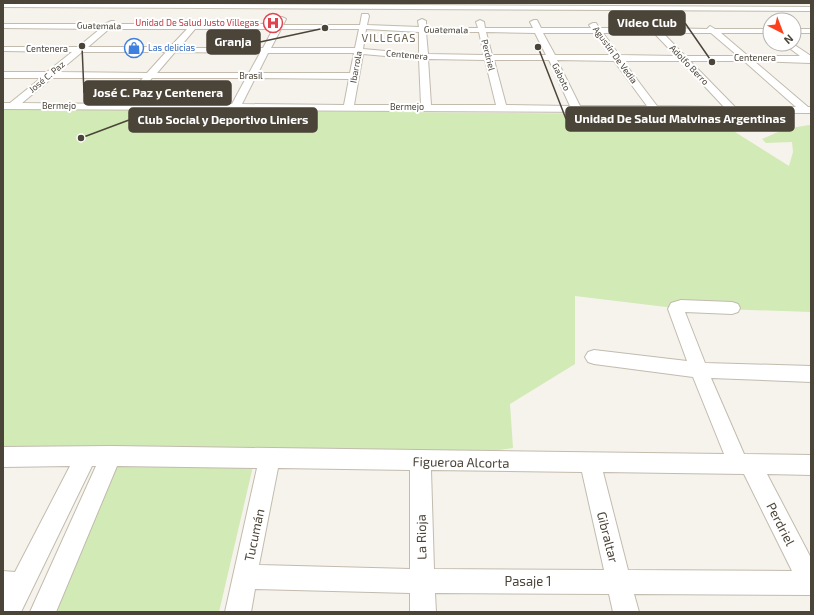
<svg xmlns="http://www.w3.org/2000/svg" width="814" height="615" font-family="'Exo 2',sans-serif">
<rect width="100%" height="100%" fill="#f6f3ec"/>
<g fill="#d2eab5">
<polygon points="3,108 179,109 244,111 655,114 726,110 730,122 758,118 764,128 735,132 789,166 793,152 792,142 766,143 762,139 785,129 809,125 811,126 811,312 666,307 575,296 575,364 510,404 513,448 420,461 3,457"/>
<polygon points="113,462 254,462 219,612 48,612"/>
</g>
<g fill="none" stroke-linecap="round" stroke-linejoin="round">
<g stroke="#c2bbae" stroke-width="2">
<g id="minor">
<polygon points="3,3 811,7 811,11 3,7"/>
<path d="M362 14H368L369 16 367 25 419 27 418 21 422 19 426 21V28H478L476 22 480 20 484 22 485 28H533L530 22 534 20H537L541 28H591L589 25 593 23H596L599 28H650V25H653L659 28 707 29 710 26 715 29H770V33H721L748 56H800L784 44H793L811 56 810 63 754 61 808 107H811V113L3 109V103H10L41 78H3V72H47L72 52 3 51V47H78L100 29 3 28V24H105L111 21H114V24H191L197 20 201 22 199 24H275L279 17H282L286 19 283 25H360ZM109 29H187L170 47H88ZM195 29H273L263 48H179ZM281 29H359L355 48H271ZM366 29 419 32V54L363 49ZM426 32H479L484 55 428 54ZM486 32 535 33 546 55H492ZM543 33H595L611 55H555ZM603 33H654L676 56 619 55ZM663 33H711L738 56H685ZM82 52H166L147 73 58 72ZM175 52 260 53 249 73H157ZM268 53H354L350 73H258ZM363 54 419 59 421 105H354ZM428 59 485 60 496 105H431ZM494 60H549L570 106 506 105ZM557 60 614 61 647 106H580ZM623 61H681L724 107 657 106ZM690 61H744L796 107H735ZM52 78H143L120 104 22 103ZM152 78H246L232 104H130ZM255 78 349 79 344 105 242 104Z"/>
<rect x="794" y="29" width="17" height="4"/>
<path d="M681 300 732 302 738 304 740 308 738 312 732 314 685 312 705 363 811 366V382L711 378 744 454 811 455V475L767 474 811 558V595L634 594 639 612H613L609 594 435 593 436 612H410V593L255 589 251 612H225L257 468 117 466 56 612H30L96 466H92L21 612H3V571L15 572 70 466 3 467V447L111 446 724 454 693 377 594 364 588 362 585 357 588 352 594 350 687 361 668 309 671 303ZM278 468 410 470V569L259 565ZM431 470 582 472 604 570 434 569ZM603 472 744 474 792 571 628 570Z"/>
</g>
</g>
<use href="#minor" fill="#fff" fill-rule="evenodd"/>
</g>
<defs>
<g id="hospital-ring" transform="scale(1)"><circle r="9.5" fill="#fff" stroke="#e0444e" stroke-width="1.5"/><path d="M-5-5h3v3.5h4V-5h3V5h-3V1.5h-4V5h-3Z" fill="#e0444e"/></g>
<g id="shop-ring" transform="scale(1)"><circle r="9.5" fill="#fff" stroke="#3f7fe0" stroke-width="1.5"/><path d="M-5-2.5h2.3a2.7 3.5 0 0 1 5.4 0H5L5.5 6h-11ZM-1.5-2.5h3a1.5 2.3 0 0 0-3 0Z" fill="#3f7fe0"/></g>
</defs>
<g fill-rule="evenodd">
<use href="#hospital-ring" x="273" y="23"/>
<use href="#shop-ring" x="134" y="48"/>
</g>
<g text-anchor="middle" stroke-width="4" stroke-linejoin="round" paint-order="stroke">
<g font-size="9" fill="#be3a42" stroke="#fff" text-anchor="end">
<text x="259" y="26">Unidad De Salud Justo Villegas</text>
</g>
<g font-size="9" fill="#4b4439" stroke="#fff">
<text transform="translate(99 26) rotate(1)" y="3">Guatemala</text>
<text transform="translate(446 30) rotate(1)" y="3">Guatemala</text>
<text x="47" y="52">Centenera</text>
<text transform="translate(407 55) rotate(5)" y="3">Centenera</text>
<text transform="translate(488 55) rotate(76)" y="3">Perdriel</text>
<text transform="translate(615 55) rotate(54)" y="3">Agustín De Vedia</text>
<text x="755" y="61">Centenera</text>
<text transform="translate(689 65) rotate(46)" y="3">Adolfo Berro</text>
<text transform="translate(356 67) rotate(-80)" y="3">Ibarrola</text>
<text x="251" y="79">Brasil</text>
<text transform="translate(47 77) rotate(-40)" y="3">José C. Paz</text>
<text transform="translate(561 77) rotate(64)" y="3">Gaboto</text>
<text x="59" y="109">Bermejo</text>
<text x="407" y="110">Bermejo</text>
</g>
<g font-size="9" fill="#366cbe" stroke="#fff" text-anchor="start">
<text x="148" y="51">Las delicias</text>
</g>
<g font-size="11" letter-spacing="1" fill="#6e6250" stroke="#fff">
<text x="389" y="42">VILLEGAS</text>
</g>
<g font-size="13" fill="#4b4439" stroke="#fff">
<text transform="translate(461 462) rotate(1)" y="5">Figueroa Alcorta</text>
<text transform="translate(781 524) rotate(63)" y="5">Perdriel</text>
<text transform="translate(254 535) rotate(-78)" y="5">Tucumán</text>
<text transform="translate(421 537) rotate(-91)" y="5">La Rioja</text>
<text transform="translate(608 537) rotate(76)" y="5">Gibraltar</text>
<text x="528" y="586">Pasaje 1</text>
</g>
</g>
<path fill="none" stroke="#4b4439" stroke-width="1.5" d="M712 62L685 23M325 28L260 42M82 46L84 93M538 47L566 119M81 138L129 120"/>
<g fill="#4b4439" stroke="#fff" stroke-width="1.5">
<circle cx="712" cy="62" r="4"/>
<circle cx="325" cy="28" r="4"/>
<circle cx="82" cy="46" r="4"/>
<circle cx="538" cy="47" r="4"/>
<circle cx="81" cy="138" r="4"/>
</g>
<g fill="#4b4439" stroke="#4b4439" stroke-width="1.5">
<rect x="609" y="11" width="76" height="24" rx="4"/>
<rect x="207" y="30" width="53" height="24" rx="4"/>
<rect x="84" y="81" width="147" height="24" rx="4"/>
<rect x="566" y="107" width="228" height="24" rx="4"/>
<rect x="129" y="108" width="188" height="24" rx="4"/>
</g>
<g font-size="12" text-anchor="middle" font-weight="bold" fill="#fff">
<text x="647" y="27">Video Club</text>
<text x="233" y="46">Granja</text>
<text x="158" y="97">José C. Paz y Centenera</text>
<text x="680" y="123">Unidad De Salud Malvinas Argentinas</text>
<text x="223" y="124">Club Social y Deportivo Liniers</text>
</g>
<rect width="814" height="615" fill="none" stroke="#4b4439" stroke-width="8"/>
<g transform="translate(782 32) rotate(138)"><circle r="19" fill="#ffffff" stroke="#b7b4b0"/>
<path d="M0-3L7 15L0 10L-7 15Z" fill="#fc3f1d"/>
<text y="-6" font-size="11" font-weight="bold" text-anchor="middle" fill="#4b4439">N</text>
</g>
</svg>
